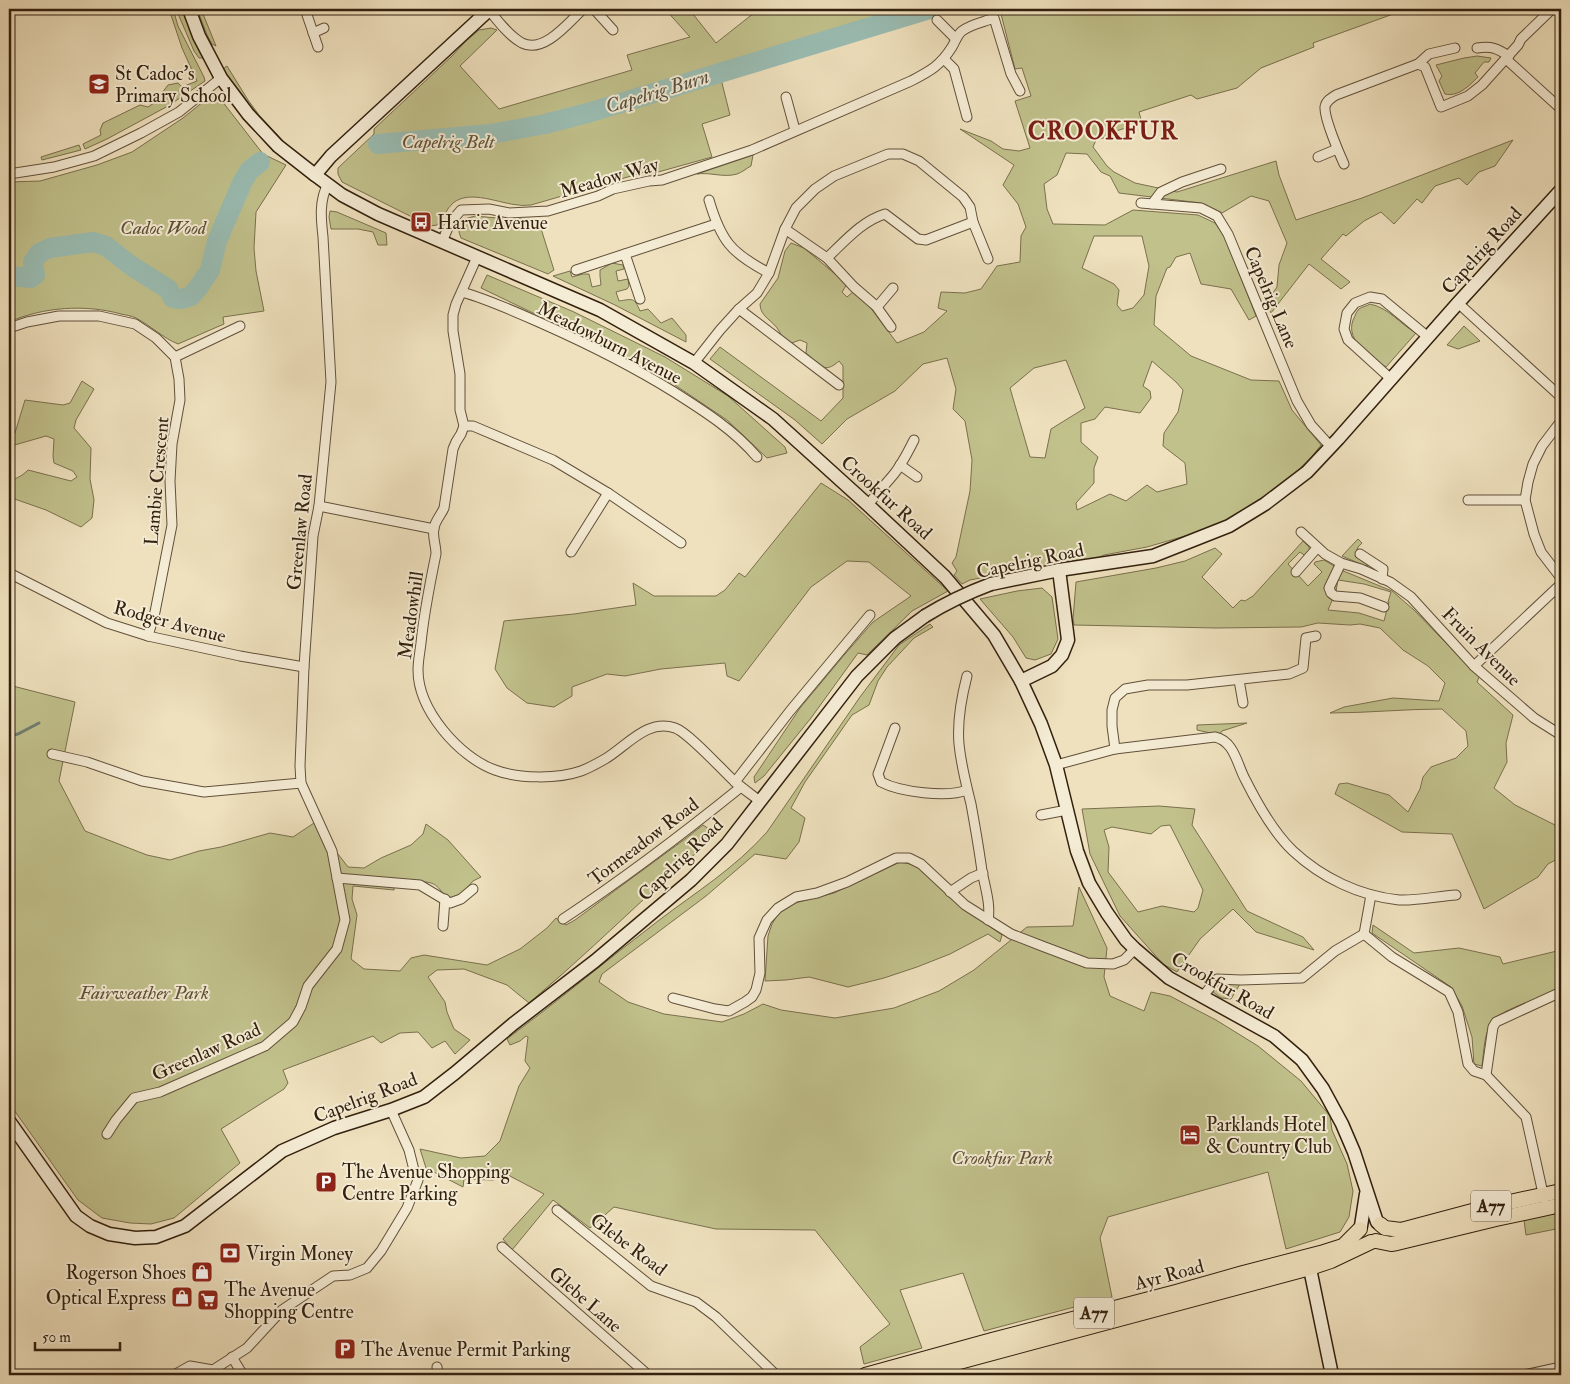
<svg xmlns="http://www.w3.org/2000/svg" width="1570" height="1384" font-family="'IM FELL Double Pica',serif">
<rect width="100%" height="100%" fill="#efe1be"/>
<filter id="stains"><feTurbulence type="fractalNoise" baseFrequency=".004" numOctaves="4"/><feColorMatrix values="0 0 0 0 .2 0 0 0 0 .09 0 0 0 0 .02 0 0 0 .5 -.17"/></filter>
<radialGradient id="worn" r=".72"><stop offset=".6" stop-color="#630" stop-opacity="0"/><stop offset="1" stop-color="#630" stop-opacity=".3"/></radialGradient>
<g fill="#c1c18c" stroke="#7a704d" fill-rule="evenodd">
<polygon points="169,9 173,9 178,26 204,77 205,81 168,106 107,139 85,149 83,144 101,135 100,130 103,123 140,105 148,107 163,97 162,93 168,85 178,83 182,87 197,81 182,48"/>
<polygon points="176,9 183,9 204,58 199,58 194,51"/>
<polygon points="197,9 201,9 216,46 212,44 207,35"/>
<path d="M665 9H689L716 43 759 9H962L910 17 878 30 766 62 721 79 730 115 702 124 712 157 651 174 645 172 531 205C527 205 522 206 519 205 500 204 470 189 453 203 446 209 444 218 437 225L430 226 342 182 338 174V168L374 134V129L452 56 466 41 479 30 491 28 497 30 460 66 499 109 632 70 627 55 690 37Z"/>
<path d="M995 9H1407L1313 43 1314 47 1261 68 1237 88 1197 99 1191 95 1139 112 1142 123 1116 131 1107 137 1096 140 1093 147 1107 166 1114 172 1135 183 1177 192 1276 161 1279 175 1296 220 1362 198 1513 140 1495 166 1479 172 1467 185 1459 178 1435 186 1422 203 1417 199 1394 224 1381 212 1364 221 1346 236 1343 234 1321 259 1350 282 1341 289 1309 264 1271 313 1266 303 1277 287 1279 265 1287 243 1269 201 1251 196 1222 213 1201 203 1119 193 1110 176 1101 172 1087 154 1066 153 1057 175 1044 184 1047 209 1053 224 1105 225 1133 210 1198 215 1215 223 1225 237 1256 316 1249 320 1231 289 1201 284 1190 253 1176 257 1170 267 1167 268 1156 296 1154 325 1191 356 1251 380 1279 381 1292 410 1321 445 1309 460 1275 491 1237 516 1192 534 1147 547 1104 555 1088 562 1000 574 970 580 962 584 954 575 957 571 952 563 956 557 970 491 972 460 965 421 953 409 956 389 947 358 923 364 895 391 847 419 822 444 795 420 710 359 720 347 821 421 843 398V366L839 361C824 375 819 364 806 353L807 343 800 340 789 344C784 340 782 336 779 331 773 320 760 317 760 304L778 278 785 251 791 243 804 248 847 284 842 292 847 297 853 292 864 299 897 343 924 332 947 311 938 308 941 292 965 293 981 289 997 266 1020 262 1021 236 1026 227 1018 204 1003 185 1014 165 960 129 991 141 1003 149 1019 151 1030 148 1015 101 1031 96 1022 68 1015 69 1001 14ZM1094 236H1142L1149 266 1144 295 1133 308 1122 311 1117 305 1119 290 1114 284 1082 268ZM1066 360 1085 408 1051 429 1045 458 1030 457 1010 388 1034 368ZM1152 361 1176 382 1183 390 1178 412 1164 433 1163 446 1185 463 1187 484 1157 492 1147 485 1126 501 1110 494 1077 510 1076 503 1094 483V468L1098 457 1081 442V423L1095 419 1105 407 1140 413 1151 398 1150 391 1143 386Z"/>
<path d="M1477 56 1491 58 1489 62H1484L1475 73 1478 77C1469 86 1458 97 1445 94L1439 81 1442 76 1436 65 1464 58Z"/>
<polygon points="227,66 248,100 259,115 283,141 258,116 241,96 223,69"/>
<path d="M215 92 263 154 286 165 256 212 254 248 256 271 264 311 223 317 224 324 178 344C163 338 151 326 136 318 132 316 126 315 121 314 85 304 43 307 9 322V182L40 181 97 165 132 152 183 118Z"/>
<polygon points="79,145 81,150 42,160 41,157"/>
<path d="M753 155 751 166C747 168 741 173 737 174 724 178 710 172 697 174Z"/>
<polygon points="330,211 337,212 386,233 387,245 378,245 373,232 358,229 331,229 329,217"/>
<polygon points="475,216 508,219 538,219 554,270 548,274 461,238 459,232 461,220"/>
<path d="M612 263 623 265 624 269 616 271 618 281 628 279 629 286 627 289 616 292 619 301C633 299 634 297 640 311L648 309 661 323 672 318 686 335V342L615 305 553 276 570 271 572 277 583 274H589L592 287 601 285 600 276V270Z"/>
<polygon points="487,275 574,312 665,357 728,396 785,447 787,453 767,458 727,420 666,379 608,349 481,288"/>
<path d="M1370 304C1389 308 1400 324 1416 333L1386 367C1369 356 1342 338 1355 316 1355 314 1358 310 1359 309 1361 307 1367 306 1370 304Z"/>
<polygon points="1464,326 1480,341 1458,349 1447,345"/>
<path d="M82 381 94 389 76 420 74 428 91 448 90 479 94 500 92 518 81 527 46 510 9 497C9 474 17 482 28 470L71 481 77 477 73 471 54 463 53 456 54 439 46 436 11 446 25 400 63 405 70 403Z"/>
<polygon points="821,483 848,500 948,591 912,611 867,655 858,653 811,718 764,776 755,783 754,777 800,708 845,654 873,622 911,596 869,562 847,561 811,587 739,681 727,676 725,663 661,669 625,676 607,674 572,687 572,696 554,707 527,703 507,688 495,669 504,621 574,614 636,605 633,583 654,596 716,596 725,590 739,573 745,577"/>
<polygon points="1358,539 1362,543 1358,547 1355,556 1368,565 1365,566 1342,556"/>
<path d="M1303 541 1309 547 1310 554 1307 557 1300 552 1288 564 1308 586 1322 572 1314 564 1315 562 1324 560 1341 570 1392 591 1414 610 1479 677 1477 682 1513 715 1506 743 1507 762 1494 788 1515 805 1561 828V857L1548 864 1538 877 1484 909 1452 834 1402 832 1335 794 1339 784 1347 783 1389 795 1408 812 1420 789 1423 777 1431 767 1456 758 1468 746 1466 731 1442 709C1404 709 1367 713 1330 713L1344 707 1393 698 1439 701 1445 683 1428 666 1403 650 1380 628 1360 624 1350 625 1318 623 1301 627 1216 628 1074 625 1073 619 1076 582 1156 568 1185 561 1215 548 1222 554 1202 577 1233 608 1241 600 1245 601 1253 596ZM1338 580 1364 584 1391 592 1388 602H1389L1384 621 1359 613 1328 610 1336 591Z"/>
<polygon points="1042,588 1052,597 1058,639 1051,654 1035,660 1026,658 1013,637 980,599 1017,591"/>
<path d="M930 624 933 627 914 638 887 667 878 681 869 705 852 715 805 782 791 808 805 818 799 842 786 859 755 854 706 896 602 974 599 982 628 1002 664 1014 722 1022 744 1014 763 1004 781 1010 835 1018 894 1008 939 991 974 970 1027 927 1073 926 1079 887 1107 948 1104 977 1110 996 1144 1011 1151 992 1170 996 1216 1020 1258 1046 1301 1081 1330 1116 1332 1130 1347 1164 1353 1191 1349 1217 1340 1232 1286 1249 1268 1172 1108 1217 1100 1238 1112 1297 984 1331 963 1273 900 1290 922 1348 864 1364 860 1347 890 1324 815 1230 716 1229 614 1207 590 1228 553 1200 512 1250 503 1239 544 1194 508 1175 493 1180 464 1179 463 1187 426 1168 420 1149 461 1158 485 1156 500 1141 519 1086 530 1068 525 1061 528 1037 526 1036 520 1041 510 1045 507 1039C558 1001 607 960 658 921 696 892 734 869 767 832L860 697 899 645Z"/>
<path d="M9 685 75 702 59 781 85 831 147 855 170 860 199 851 221 847 270 833 293 837 314 823 348 867 364 868 381 858 411 845 423 834 426 824 448 840 481 877 473 881 460 896C440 902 445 888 431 883 419 880 407 880 395 881L394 890 353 886 352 899 357 915 351 959 364 969 400 971 411 958 424 955 487 965 520 949 547 928 556 918 566 925 575 920 685 839 703 825 715 833C699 853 678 868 659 885 616 925 574 965 529 1003L507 985 464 969 437 970 428 977 445 1002 447 1012 454 1029 470 1040 455 1054 445 1041 432 1048 418 1032 400 1033 381 1043 373 1036 283 1070 288 1083 284 1089 221 1129 240 1163 174 1218 151 1224 130 1223 102 1218 78 1200 9 1103Z"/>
<polygon points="1247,723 1222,731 1219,735 1197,730 1197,725"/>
<path d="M1159 806 1195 809 1192 825 1247 911 1303 937 1314 950 1256 932 1233 909 1200 939 1177 972 1163 964 1120 916 1090 854 1082 809ZM1170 825 1203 890 1198 908 1194 912 1162 906 1138 912 1108 872 1109 847 1104 830 1112 827 1151 834 1161 826Z"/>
<polygon points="900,862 915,865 959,905 1002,935 1000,942 988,934 950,954 917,967 884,978 848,987 809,977 786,980 765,981 768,936 772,924 781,909 795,903 834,893"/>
<path d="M1373 925 1414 953 1459 948 1500 957 1503 964 1561 950V989C1548 994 1500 1011 1493 1020 1484 1032 1484 1051 1482 1066L1474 1064 1472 1037 1462 1006 1451 987 1372 933Z"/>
<polygon points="1220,983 1240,984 1231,999 1221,998 1213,992"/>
<polygon points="1561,1212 1561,1228 1526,1235 1524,1220"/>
</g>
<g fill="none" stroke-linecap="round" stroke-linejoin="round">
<polyline stroke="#707e71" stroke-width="3" points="9,736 18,734 39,723"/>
<g stroke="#9abdb3" stroke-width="20">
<polyline points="378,144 491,134 545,124 591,112 930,9"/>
<polyline points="9,276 31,278 35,275 33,262 39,253 50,248 93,242 106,246 130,265 168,289 173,298 182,299 191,296 198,288 210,270 217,241 242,183 249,171 260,162"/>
</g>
<g stroke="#61503a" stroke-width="11">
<g id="street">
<polyline points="305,9 318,47"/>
<polyline points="594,9 613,30"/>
<path d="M489 10C498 21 509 36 522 43 544 54 569 22 583 9"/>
<polyline points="937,20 956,39"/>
<polyline points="313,33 324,28"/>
<path d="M1477 48C1492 46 1496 48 1509 56"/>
<polyline points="944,59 954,69 967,117"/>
<polyline points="1506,59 1561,109"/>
<polyline points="1418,64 1429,54 1455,48"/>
<polyline points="786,97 795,130"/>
<polyline points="1318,157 1337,149"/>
<path d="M1344 164C1339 153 1324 118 1325 107 1326 101 1331 98 1336 95L1418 64 1425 67 1441 107 1468 96 1482 85 1518 45 1521 39 1552 9"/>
<polyline points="9,174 54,167 94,156 141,133 179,112 221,78"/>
<path d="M709 200C721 241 731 253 769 273"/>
<polyline points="1141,203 1201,208 1217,216 1228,234 1297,401 1311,425 1331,447"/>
<polyline points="1152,204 1161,192 1182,182 1221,169"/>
<polyline points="785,229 827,258 854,287 876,306 891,327"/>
<path d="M442 242 450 223 461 210 489 209 509 213 548 211 598 196 613 189 649 181 662 180 752 150 911 81C930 71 940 66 952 47 955 42 957 35 962 31 971 24 984 22 994 18L1011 74 1020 91"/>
<polyline points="625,254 640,299"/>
<path d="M477 257 456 304 453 315V331L460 374V410L464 426 461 434 456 442 453 449 444 508C441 515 435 521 434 528 432 536 436 545 436 554 430 583 424 613 421 643 420 652 418 661 418 670 418 710 459 757 495 770 519 779 558 779 581 771 589 768 598 763 605 759 626 747 647 718 675 728 689 733 721 769 734 781 742 788 752 795 761 802"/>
<path d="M827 258C845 241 862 221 885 214L918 239 926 240 973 222"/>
<polyline points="576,270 716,224"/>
<path d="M462 292C490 300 516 312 543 324 588 344 632 366 674 392 704 411 734 430 757 457"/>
<polyline points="1458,303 1561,397"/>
<polyline points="877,307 893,288"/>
<polyline points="739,309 839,385"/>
<polyline points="9,328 27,322 59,316 99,316 135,324 156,338 175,357 179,379 180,400 172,444 170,481 172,525 155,612 148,636"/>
<polyline points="175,357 240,326"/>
<polyline points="694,363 720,330 739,309 757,293 769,273 785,229 796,208 815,189 834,176 888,154 903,154 919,161 963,197 970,207 973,222 988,259"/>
<polyline points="1391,379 1348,340 1344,329 1347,313 1355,303 1370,297 1382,299 1428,337"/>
<polyline points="1561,421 1542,446 1533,464 1528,482 1525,500 1534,534 1541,552 1561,578"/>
<polyline points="464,426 473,426 553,460 608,493 681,543"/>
<polyline points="900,465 917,477"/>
<polyline points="1468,500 1525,500"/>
<path d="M868 505C876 494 885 485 894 474 902 464 908 452 914 440"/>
<polyline points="319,506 434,529"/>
<polyline points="1301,532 1325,554 1341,563 1361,569 1390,582 1411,597 1474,666 1534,718 1561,735"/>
<polyline points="571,552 608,493"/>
<polyline points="1360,554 1383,569 1382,579"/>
<polyline points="1341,563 1329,588 1331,593 1335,596 1360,598 1384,607"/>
<polyline points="1296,572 1317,548"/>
<polyline points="9,573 107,623 148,636 240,656 304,667"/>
<polyline points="1474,666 1561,584"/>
<path d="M967 676C961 699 957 721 959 744 961 765 966 784 971 804 975 826 979 849 982 871 985 887 991 905 988 920"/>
<polyline points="1239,680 1243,703"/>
<path d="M895 728 878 774 881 782C900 792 947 798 967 790"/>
<polyline points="1115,749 1112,726 1112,710 1115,698 1125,689 1148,685 1187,685 1289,674 1303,668 1306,638 1316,636"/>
<polyline points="52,754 87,762 142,781 204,792 301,783"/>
<path d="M1056 765 1115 749 1215 737C1234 741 1237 764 1245 779 1257 803 1274 833 1293 851 1322 878 1360 896 1399 900 1416 901 1439 896 1456 895"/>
<polyline points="735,782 790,711 870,615"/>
<polyline points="1041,815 1067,810"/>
<polyline points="337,878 420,885 450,903 461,899 473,889"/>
<polyline points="950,892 971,878 983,873"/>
<path d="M563 919C625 878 684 833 741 787"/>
<polyline points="443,926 445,899"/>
<polyline points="1364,934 1371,895"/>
<polyline points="1203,996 1217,979 1241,980 1302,978 1335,951 1364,934 1392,957 1449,992 1458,1012 1468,1064 1474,1071 1486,1075 1526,1117 1544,1198"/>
<polyline points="673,998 715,1009 729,1011 745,1002 752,997 756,990 760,973 759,938 767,920 778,908 796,897 817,893 847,882 896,858 909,858 921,864 965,905 1011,934 1042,946 1087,963 1113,964 1124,960 1135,949"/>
<polyline points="1486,1075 1493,1027 1496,1022 1561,992"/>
<path d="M107 1134 116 1120 134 1098 160 1092 265 1046 293 1022 301 1007 308 986 337 949 345 920 332 851 301 783 300 766 304 667 313 536 319 506 331 382 323 237C321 219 319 200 328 184"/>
<polyline points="557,1210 651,1286 696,1302 716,1317 776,1375"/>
<polyline points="502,1247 648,1375"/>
<polyline points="232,1357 243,1375"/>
<polyline points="437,1367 438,1375"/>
<polyline points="174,1375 190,1366 213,1370 247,1348 282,1310 333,1276 350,1275 367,1268 381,1251 407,1208 418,1180 414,1170 409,1150 391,1110"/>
<polyline points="1524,1375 1561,1367"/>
</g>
</g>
<g stroke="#32200e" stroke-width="15">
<g id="secondary">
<polyline points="189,9 199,36 221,78 248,114 278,146 315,175 342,195 378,214 600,310 694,363 773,419 868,505 945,577 994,635 1021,681 1041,724 1056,765 1077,851 1089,883 1107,913 1126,940 1135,949 1169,978 1274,1036 1302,1060 1323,1089 1342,1124 1354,1152 1377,1222"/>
<polyline points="315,175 331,156 490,9"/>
<polyline points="991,584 1059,570 1153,556 1229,526 1265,504 1307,472 1338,439 1458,303 1561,190"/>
<polyline points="1021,681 1052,666 1062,655 1068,640 1059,570"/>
<polyline points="9,1121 76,1216 90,1226 109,1234 135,1238 156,1237 185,1226 282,1151 334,1128 391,1110 424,1097 455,1073 513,1024 595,961 691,880 727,844 857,676 895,638 925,616"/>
<polyline points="1361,1226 1366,1194"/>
<polyline points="1308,1259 1332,1375"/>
</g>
</g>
<g stroke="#32200e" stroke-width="16">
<g id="primary">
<polyline points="1380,1224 1385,1228 1401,1230 1491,1206 1561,1191"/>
<polyline points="1376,1241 1391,1244 1397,1243 1496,1219 1561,1205"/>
<polyline points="865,1375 992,1340 1176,1292 1243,1273 1324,1252 1343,1246 1360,1229"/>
<polyline points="911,1375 1310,1268 1331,1261 1371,1242"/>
</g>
</g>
<use href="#street" stroke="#f5ecd5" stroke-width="9"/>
<use href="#secondary" stroke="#f5ecd5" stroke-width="12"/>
<use href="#primary" stroke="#efe1be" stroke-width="14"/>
<g stroke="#32200e" stroke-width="15" stroke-linecap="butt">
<path id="secondary-bridge" d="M925 616C946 603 967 593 991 584"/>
</g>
<use href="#secondary-bridge" stroke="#f5ecd5" stroke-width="12"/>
</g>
<defs>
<g id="school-square" transform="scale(1.125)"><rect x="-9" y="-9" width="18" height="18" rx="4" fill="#8f2418" stroke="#f5ecd5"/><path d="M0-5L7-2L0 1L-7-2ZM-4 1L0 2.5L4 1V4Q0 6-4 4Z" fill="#fff"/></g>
<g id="bus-square" transform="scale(1.125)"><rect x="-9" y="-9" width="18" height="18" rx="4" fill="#8f2418" stroke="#f5ecd5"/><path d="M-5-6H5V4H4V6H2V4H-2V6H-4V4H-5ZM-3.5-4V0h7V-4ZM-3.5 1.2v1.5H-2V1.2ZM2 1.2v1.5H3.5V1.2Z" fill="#fff"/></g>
<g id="hotel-square" transform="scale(1.125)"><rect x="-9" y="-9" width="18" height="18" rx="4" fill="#8f2418" stroke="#f5ecd5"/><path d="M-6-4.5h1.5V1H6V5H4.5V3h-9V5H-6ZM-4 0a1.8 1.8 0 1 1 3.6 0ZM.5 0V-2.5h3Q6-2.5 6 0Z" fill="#fff"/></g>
<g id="parking-square" transform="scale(1.125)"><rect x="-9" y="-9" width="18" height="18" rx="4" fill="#8f2418" stroke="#f5ecd5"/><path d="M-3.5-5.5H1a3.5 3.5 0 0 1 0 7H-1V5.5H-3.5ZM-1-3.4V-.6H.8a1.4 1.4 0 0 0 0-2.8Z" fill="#fff"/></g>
<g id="bank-square" transform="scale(1.125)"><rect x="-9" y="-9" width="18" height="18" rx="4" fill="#8f2418" stroke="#f5ecd5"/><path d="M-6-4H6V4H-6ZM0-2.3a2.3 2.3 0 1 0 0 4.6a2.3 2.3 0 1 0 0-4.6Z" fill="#fff"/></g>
<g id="shop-square" transform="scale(1.125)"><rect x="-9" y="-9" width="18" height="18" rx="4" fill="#8f2418" stroke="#f5ecd5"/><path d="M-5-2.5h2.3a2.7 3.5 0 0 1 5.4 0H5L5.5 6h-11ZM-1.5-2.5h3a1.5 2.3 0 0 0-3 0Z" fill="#fff"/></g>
<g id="supermarket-square" transform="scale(1.125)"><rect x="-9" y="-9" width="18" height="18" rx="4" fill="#8f2418" stroke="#f5ecd5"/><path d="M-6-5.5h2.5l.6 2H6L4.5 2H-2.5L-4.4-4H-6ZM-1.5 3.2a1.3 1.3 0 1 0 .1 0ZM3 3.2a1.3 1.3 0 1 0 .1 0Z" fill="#fff"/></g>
</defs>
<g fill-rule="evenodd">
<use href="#school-square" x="99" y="84"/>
<use href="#bus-square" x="421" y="222"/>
<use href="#hotel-square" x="1190" y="1135"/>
<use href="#parking-square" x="326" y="1182"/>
<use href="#bank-square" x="230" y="1253"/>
<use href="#shop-square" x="202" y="1272"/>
<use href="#shop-square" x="182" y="1297"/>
<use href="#supermarket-square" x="208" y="1300"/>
<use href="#parking-square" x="345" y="1349"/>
</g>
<g text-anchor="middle" stroke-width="4" stroke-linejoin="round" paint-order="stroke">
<g fill="#f5ecd5" stroke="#6c5d4a" stroke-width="1">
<rect x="1471" y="1190.5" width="40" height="31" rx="4"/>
<rect x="1074" y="1297.5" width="40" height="31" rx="4"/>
</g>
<g font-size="18" font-weight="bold" fill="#32200e">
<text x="1491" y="1212">A77</text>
<text x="1094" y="1319">A77</text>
</g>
<g font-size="19" fill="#32200e" stroke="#f5ecd5" text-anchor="start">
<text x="115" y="80">St Cadoc's<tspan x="115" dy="22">Primary School</tspan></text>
<text x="437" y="229">Harvie Avenue</text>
<text x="1206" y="1131">Parklands Hotel<tspan x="1206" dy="22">&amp; Country Club</tspan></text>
<text x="342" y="1178">The Avenue Shopping<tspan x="342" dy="22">Centre Parking</tspan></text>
<text x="246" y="1260">Virgin Money</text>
<text x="186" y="1279" text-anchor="end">Rogerson Shoes</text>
<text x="224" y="1296">The Avenue<tspan x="224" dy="22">Shopping Centre</tspan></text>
<text x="166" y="1304" text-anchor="end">Optical Express</text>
<text x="361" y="1356">The Avenue Permit Parking</text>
</g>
<g font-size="19" font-style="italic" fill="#5d5034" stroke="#f5ecd5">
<text x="448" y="148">Capelrig Belt</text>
<text x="163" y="234">Cadoc Wood</text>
<text x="144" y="999">Fairweather Park</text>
<text x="1002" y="1164">Crookfur Park</text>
</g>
<g font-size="19" fill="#32200e" stroke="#f5ecd5">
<text transform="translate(609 177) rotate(-16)" y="7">Meadow Way</text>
<text transform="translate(1481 250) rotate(-48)" y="7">Capelrig Road</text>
<text transform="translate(1272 297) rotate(67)" y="7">Capelrig Lane</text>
<text transform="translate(610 342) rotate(27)" y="7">Meadowburn Avenue</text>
<text transform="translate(156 481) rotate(-85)" y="7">Lambie Crescent</text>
<text transform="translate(887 497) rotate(42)" y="7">Crookfur Road</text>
<text transform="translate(299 532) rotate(-84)" y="7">Greenlaw Road</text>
<text transform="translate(1030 560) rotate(-12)" y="7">Capelrig Road</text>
<text transform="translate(410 615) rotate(-82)" y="7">Meadowhill</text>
<text transform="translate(170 621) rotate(15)" y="7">Rodger Avenue</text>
<text transform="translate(1482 646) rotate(45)" y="7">Fruin Avenue</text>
<text transform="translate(643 841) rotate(-37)" y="7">Tormeadow Road</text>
<text transform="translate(680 859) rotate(-44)" y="7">Capelrig Road</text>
<text transform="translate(1223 985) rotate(30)" y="7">Crookfur Road</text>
<text transform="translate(206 1051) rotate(-24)" y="7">Greenlaw Road</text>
<text transform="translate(365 1097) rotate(-21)" y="7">Capelrig Road</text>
<text transform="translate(629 1244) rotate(37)" y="7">Glebe Road</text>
<text transform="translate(1169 1274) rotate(-15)" y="7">Ayr Road</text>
<text transform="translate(586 1299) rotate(41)" y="7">Glebe Lane</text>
</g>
<g font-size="20" font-style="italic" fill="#514f40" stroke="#f5ecd5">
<text transform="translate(657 91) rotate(-17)" y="7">Capelrig Burn</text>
</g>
<g font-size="24" font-weight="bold" letter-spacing="1" fill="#7a1f14" stroke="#f5ecd5">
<text x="1103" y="139">CROOKFUR</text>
</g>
</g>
<rect width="1570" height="1384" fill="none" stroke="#efe1be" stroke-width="30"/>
<rect x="10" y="10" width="1550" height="1364" fill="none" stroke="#32200e" stroke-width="2.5"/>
<rect x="15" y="15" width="1540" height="1354" fill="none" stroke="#32200e"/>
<path d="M35 1342v8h85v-8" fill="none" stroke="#32200e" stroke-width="2.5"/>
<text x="42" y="1342" font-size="15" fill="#32200e" stroke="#f5ecd5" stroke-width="4" paint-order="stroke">50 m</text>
<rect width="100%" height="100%" filter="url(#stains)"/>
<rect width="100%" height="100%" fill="url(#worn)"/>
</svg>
